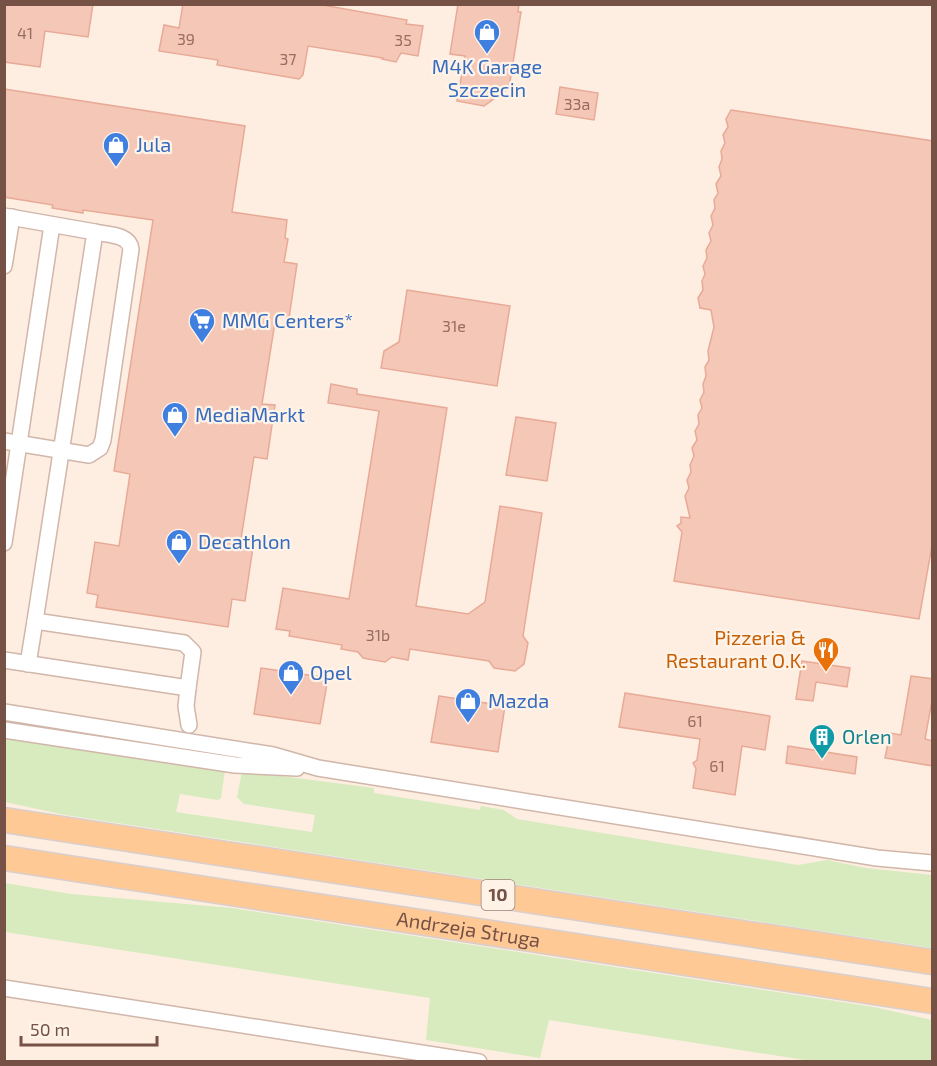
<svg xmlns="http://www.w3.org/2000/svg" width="937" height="1066" font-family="'Exo 2',sans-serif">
<rect width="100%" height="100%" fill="#fdeee1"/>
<g fill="#d7ebbf">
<polygon points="4,736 225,770 221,798 218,800 180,794 176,812 312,832 315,815 244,804 237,797 242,771 374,788 374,793 480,810 481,806 504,810 517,819 798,865 827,860 866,868 932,875 932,948 65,815 5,802"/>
<polygon points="5,883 71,894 232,908 874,1007 932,1020 932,1061 811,1061 549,1020 540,1058 426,1040 430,998 5,932"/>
</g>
<g fill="#f4c7b7" stroke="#e8aa96" stroke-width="1.5">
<polygon points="4,4 93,4 88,37 45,31 40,67 4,62"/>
<polygon points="183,4 317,4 407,20 406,24 423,26 418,56 401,53 396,62 382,59 383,58 308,46 303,75 299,79 217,65 218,60 159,51 164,25 179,28"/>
<polygon points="458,4 519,4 518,12 521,12 509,88 484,106 457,101 465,56 450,54"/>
<polygon points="560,87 598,93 594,120 556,114"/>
<polygon points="4,89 245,126 232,212 287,220 285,238 288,239 284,262 297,264 289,318 276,316 262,404 275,405 267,459 254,457 240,545 253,547 245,601 232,599 228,627 96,607 98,595 87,593 95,542 119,546 130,474 114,471 153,220 83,210 83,213 52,208 53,205 4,197"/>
<polygon points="731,110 933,141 933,540 919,619 674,581 682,532 677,526 681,523 681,517 690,518 685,496 689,488 687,480 691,472 690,465 694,456 692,448 697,440 695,431 699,424 698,415 702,408 700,400 704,392 703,384 706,376 705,367 709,360 708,351 714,327 711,310 700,308 698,298 703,290 702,281 705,274 703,266 707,258 706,250 711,241 709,233 713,225 711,216 715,208 714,200 718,193 716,184 721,176 719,167 722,159 721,151 725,143 723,135 728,127 726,119"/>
<polygon points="407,290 510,306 497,386 381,368 384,351 399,342"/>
<polygon points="331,384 357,389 357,394 447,408 416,606 468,614 485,602 500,506 542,513 523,636 528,643 524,664 515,671 494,668 489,661 410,649 408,660 392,657 385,662 363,658 358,652 341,649 342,645 289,636 290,631 276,629 283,588 349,599 379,411 328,403"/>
<polygon points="516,417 556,423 547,481 506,475"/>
<polygon points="802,661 850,668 847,687 816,682 813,701 796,699"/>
<polygon points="261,668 328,678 320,724 254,714"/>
<polygon points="911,676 933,679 933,695 925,739 933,741 933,766 885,758 890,733 901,735"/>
<polygon points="625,693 770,716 765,750 742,746 735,795 693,788 696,769 693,763 697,760 700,739 619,727"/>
<polygon points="439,696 505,706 498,752 431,742"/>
<polygon points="788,746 857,757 855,774 786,763"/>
</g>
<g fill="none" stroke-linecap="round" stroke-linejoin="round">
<g stroke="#d1b6aa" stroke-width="18">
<g id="street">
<polyline points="4,216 95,232 35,621 184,643 193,652 188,688"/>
<polyline points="4,266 12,217"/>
<path d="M4 441 89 455 100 448 103 440 131 249C129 234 108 235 95 232"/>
<polyline points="4,543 52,225"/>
<polyline points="4,660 188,688 186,706 189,725"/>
<polyline points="28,664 35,621"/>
<polyline points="4,712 273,755 318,768 877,858 932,863"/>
<polyline points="4,730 235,765 297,768"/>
<polyline points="4,988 479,1062"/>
</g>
</g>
<g stroke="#d9cecb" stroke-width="27">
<g id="primary">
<polyline points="4,820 932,962"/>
<path id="s1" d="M4 858 932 1001"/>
</g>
</g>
<use href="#street" stroke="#fff" stroke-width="15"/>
<use href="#primary" stroke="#ffc996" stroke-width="24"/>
</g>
<defs>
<g id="shop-pin" transform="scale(1.35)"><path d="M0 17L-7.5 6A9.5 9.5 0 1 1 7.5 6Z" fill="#3f7fe0" stroke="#fff3e8"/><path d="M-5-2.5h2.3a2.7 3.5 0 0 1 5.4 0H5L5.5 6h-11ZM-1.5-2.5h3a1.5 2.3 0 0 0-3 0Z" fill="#fff"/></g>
<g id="supermarket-pin" transform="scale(1.35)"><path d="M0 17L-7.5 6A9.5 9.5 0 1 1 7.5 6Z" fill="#3f7fe0" stroke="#fff3e8"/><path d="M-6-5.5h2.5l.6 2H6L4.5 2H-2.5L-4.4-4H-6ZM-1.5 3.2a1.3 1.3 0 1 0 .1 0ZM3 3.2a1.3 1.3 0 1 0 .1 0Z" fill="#fff"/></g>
<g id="restaurant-pin" transform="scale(1.35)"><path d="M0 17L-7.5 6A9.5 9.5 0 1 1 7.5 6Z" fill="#e8710a" stroke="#fff3e8"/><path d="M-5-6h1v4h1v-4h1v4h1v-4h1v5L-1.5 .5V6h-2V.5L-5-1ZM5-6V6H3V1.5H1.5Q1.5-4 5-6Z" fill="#fff"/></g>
<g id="building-pin" transform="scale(1.35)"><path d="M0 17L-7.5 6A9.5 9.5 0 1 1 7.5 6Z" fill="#0f9aa8" stroke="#fff3e8"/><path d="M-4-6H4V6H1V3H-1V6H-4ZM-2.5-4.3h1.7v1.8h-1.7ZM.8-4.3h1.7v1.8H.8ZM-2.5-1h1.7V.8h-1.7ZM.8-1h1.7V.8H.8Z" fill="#fff"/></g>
</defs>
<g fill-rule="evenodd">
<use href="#shop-pin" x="487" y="32"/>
<use href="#shop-pin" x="116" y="145"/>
<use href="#supermarket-pin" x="202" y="321"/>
<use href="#shop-pin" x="175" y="415"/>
<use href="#shop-pin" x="179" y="542"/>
<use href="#restaurant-pin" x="826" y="650"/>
<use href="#shop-pin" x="291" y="673"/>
<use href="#shop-pin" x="468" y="701"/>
<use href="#building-pin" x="822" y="737"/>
</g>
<g text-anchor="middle" stroke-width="4.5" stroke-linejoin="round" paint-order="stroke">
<g font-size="16" fill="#966e62">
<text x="25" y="39">41</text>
<text x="186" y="45">39</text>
<text x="403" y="46">35</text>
<text x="288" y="65">37</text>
<text x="577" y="110">33a</text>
<text x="454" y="332">31e</text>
<text x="378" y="641">31b</text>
<text x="695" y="727">61</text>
<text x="717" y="772">61</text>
</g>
<rect fill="#fff3e8" stroke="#9f8277" stroke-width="1.5" x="481.5" y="880" width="33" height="30" rx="4.5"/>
<g font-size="18" font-weight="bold" fill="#765146">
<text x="498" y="901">10</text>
</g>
<g font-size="20" fill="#366cbe" stroke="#fff3e8" text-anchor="start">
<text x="487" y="74" text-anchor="middle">M4K Garage<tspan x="487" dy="23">Szczecin</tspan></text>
<text x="136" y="152">Jula</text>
<text x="222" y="328">MMG Centers*</text>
<text x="195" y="422">MediaMarkt</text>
<text x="198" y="549">Decathlon</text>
<text x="310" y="680">Opel</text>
<text x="488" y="708">Mazda</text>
</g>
<g font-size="20" fill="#c56008" stroke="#fff3e8" text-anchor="end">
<text x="806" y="645">Pizzeria &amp;<tspan x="806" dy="23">Restaurant O.K.</tspan></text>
</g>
<g font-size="20" fill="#0d838f" stroke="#fff3e8" text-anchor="start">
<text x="842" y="744">Orlen</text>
</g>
<g font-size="20" fill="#765146" stroke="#fff3e8">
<text dy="7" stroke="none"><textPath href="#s1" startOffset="470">Andrzeja Struga</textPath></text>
</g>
</g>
<rect width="937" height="1066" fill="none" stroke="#765146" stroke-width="12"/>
<path d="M21 1036v9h136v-9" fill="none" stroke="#765146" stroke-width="3"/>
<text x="30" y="1036" font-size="18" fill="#765146" stroke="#fff3e8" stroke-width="4.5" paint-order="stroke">50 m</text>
</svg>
